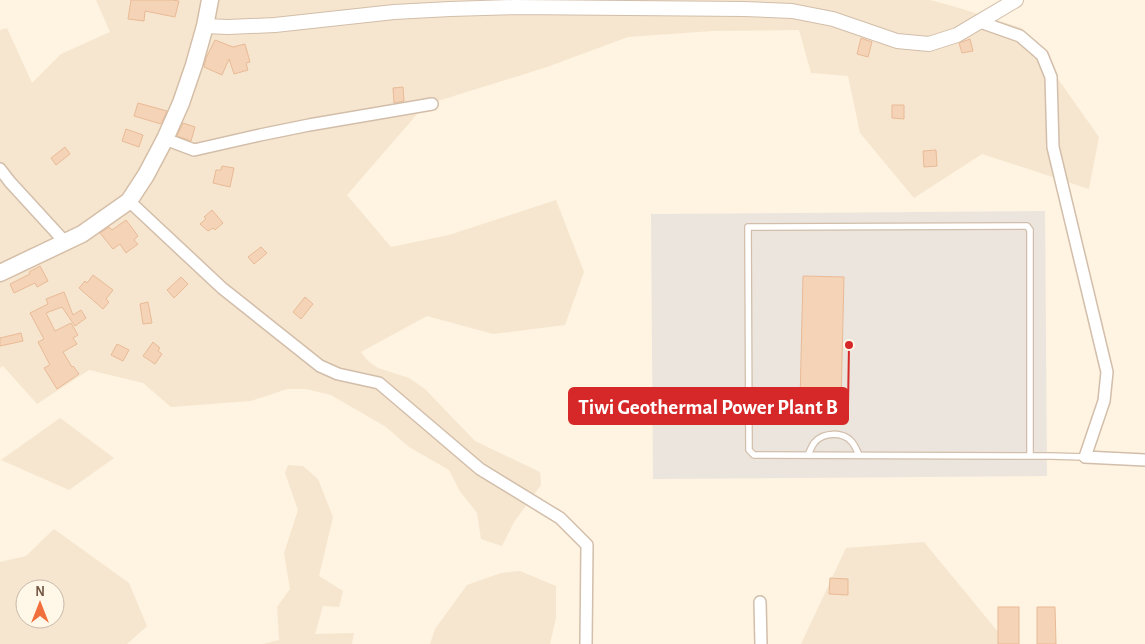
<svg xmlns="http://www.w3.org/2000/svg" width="1145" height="644" font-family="'Alegreya Sans',sans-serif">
<rect width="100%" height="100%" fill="#fef4e1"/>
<g fill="#f6e6cf" fill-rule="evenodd">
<polygon points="96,0 930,0 956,7 1022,28 1099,137 1089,189 982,154 914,198 860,133 848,76 811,73 799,30 713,31 628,37 547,67 425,105 347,195 391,247 449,235 556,200 584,272 565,325 493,334 427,316 361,352 368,361 378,368 409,378 425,389 475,441 540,472 541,485 514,522 502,546 481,539 477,513 459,490 449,470 409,447 386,427 331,395 306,389 287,389 251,401 171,407 143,383 89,370 37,404 3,366 0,368 0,30 7,28 32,83 61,54 110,32"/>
<polygon points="60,418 114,458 69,490 1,460"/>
<polygon points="288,465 303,466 318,479 333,517 319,576 343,591 339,607 323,606 315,634 354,633 352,644 263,644 279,640 277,607 290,589 284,553 298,510 285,473"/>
<path d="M54 529 129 583 147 626 127 644H0V562L26 556ZM25 589H55V619H25Z"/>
<polygon points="924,542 1008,644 801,644 846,548"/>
<polygon points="520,571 556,586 556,618 550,644 430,644 435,629 467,585 501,573"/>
</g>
<polygon fill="#ece5dd" points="1045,211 1047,476 653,479 651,214"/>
<g fill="#f5d3b7" stroke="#e9ba96">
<polygon points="131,0 172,0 179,1 175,17 145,11 144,21 128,19"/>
<polygon points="861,38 872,42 868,57 857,54"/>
<polygon points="970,39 973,51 962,53 959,43"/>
<polygon points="215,40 233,47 245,44 250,62 246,63 248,70 234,74 229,59 222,75 204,67 206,58"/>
<polygon points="403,87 404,101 394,103 393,88"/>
<polygon points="138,103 167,111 161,124 134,116"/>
<polygon points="892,105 904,105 904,119 892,118"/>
<polygon points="183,123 195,127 191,141 177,136"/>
<polygon points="126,129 143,135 139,147 122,141"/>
<polygon points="65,147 70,154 56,165 51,158"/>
<polygon points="936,150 937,166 924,167 923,151"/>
<polygon points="222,166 234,168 230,187 213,183 216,170 221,170"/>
<polygon points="212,210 223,223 215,230 213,228 208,231 200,224 206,219 204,217"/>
<polygon points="126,220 138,236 134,240 138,244 126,253 120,244 113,249 100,233 109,227 112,230"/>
<polygon points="261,247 267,253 254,264 248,257"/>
<polygon points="40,266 48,281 37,287 35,283 14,293 10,284 30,274 29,272"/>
<polygon points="93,275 113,290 106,299 109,302 103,309 79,288 85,281 87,283"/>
<polygon points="803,276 844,277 841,402 800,401"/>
<polygon points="181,277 188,284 174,298 167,290"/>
<polygon points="64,292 73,315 81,310 86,318 75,326 62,307 46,313 55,331 71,323 78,335 73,338 77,344 63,352 72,367 73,366 79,374 57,389 44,368 50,365 38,342 44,339 30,313 48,304 46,299"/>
<polygon points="305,297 313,304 301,319 293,312"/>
<polygon points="148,302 152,323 143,324 140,304"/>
<polygon points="21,333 23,341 0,346 0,338"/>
<polygon points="153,342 160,348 158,351 162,354 155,364 143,356"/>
<polygon points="117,344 129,350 123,361 111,355"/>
<polygon points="830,578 848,579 848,595 829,594"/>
<rect x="998" y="607" width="21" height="37"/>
<polygon points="1037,607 1055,607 1056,644 1037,644"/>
</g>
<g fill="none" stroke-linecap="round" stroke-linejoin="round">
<g stroke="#d2beaa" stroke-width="8">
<g id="service">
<path d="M808 455C810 451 812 445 815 442 824 432 842 432 851 441 855 445 857 451 859 455"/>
<polyline points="1030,456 1030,230 1027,226 748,227 749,450 754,455 1030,456 1051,456 1085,457"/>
</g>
</g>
<g stroke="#d2beaa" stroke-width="14">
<g id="minor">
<polyline points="980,22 1020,36 1042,55 1051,77 1053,147 1107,372 1104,401 1085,457 1145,460"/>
<polyline points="165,139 194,150 260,135 309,125 432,104"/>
<polyline points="0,169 10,182 65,242"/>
<polyline points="129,201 222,288 320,366 338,374 379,383 480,469 560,518 587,545 586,644"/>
<polyline points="760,602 761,644"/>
</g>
</g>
<g stroke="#d2beaa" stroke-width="16">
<polyline id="tertiary" points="205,26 228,27 275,25 394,12 450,9 514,7 744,9 792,11 833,19 897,41 929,44 957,35 1016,0"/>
</g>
<g stroke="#d5bea7" stroke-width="19">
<polyline id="secondary" points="0,273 82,234 129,201 146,175 165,139 181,103 194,65 205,26 210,0"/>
</g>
<use href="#service" stroke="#fff" stroke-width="5.5"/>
<use href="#minor" stroke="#fff" stroke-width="11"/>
<use href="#tertiary" stroke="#fff" stroke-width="14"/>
<use href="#secondary" stroke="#fff" stroke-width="16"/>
</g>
<path fill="none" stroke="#d62828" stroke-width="2" d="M849 345L848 406"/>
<circle fill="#d62828" stroke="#fff8e9" stroke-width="2" cx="849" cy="345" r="5"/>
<rect fill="#d62828" stroke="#d62828" stroke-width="2" x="569" y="388" width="279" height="36" rx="5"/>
<g font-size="21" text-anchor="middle" font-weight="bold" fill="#fff">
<text x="708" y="414">Tiwi Geothermal Power Plant B</text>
</g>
<g transform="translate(40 604)"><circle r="24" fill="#fff8e9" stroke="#c9b9a8"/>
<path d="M0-4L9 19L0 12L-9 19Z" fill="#f16f3d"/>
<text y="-8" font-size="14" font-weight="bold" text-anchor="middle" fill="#775a46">N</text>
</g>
</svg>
